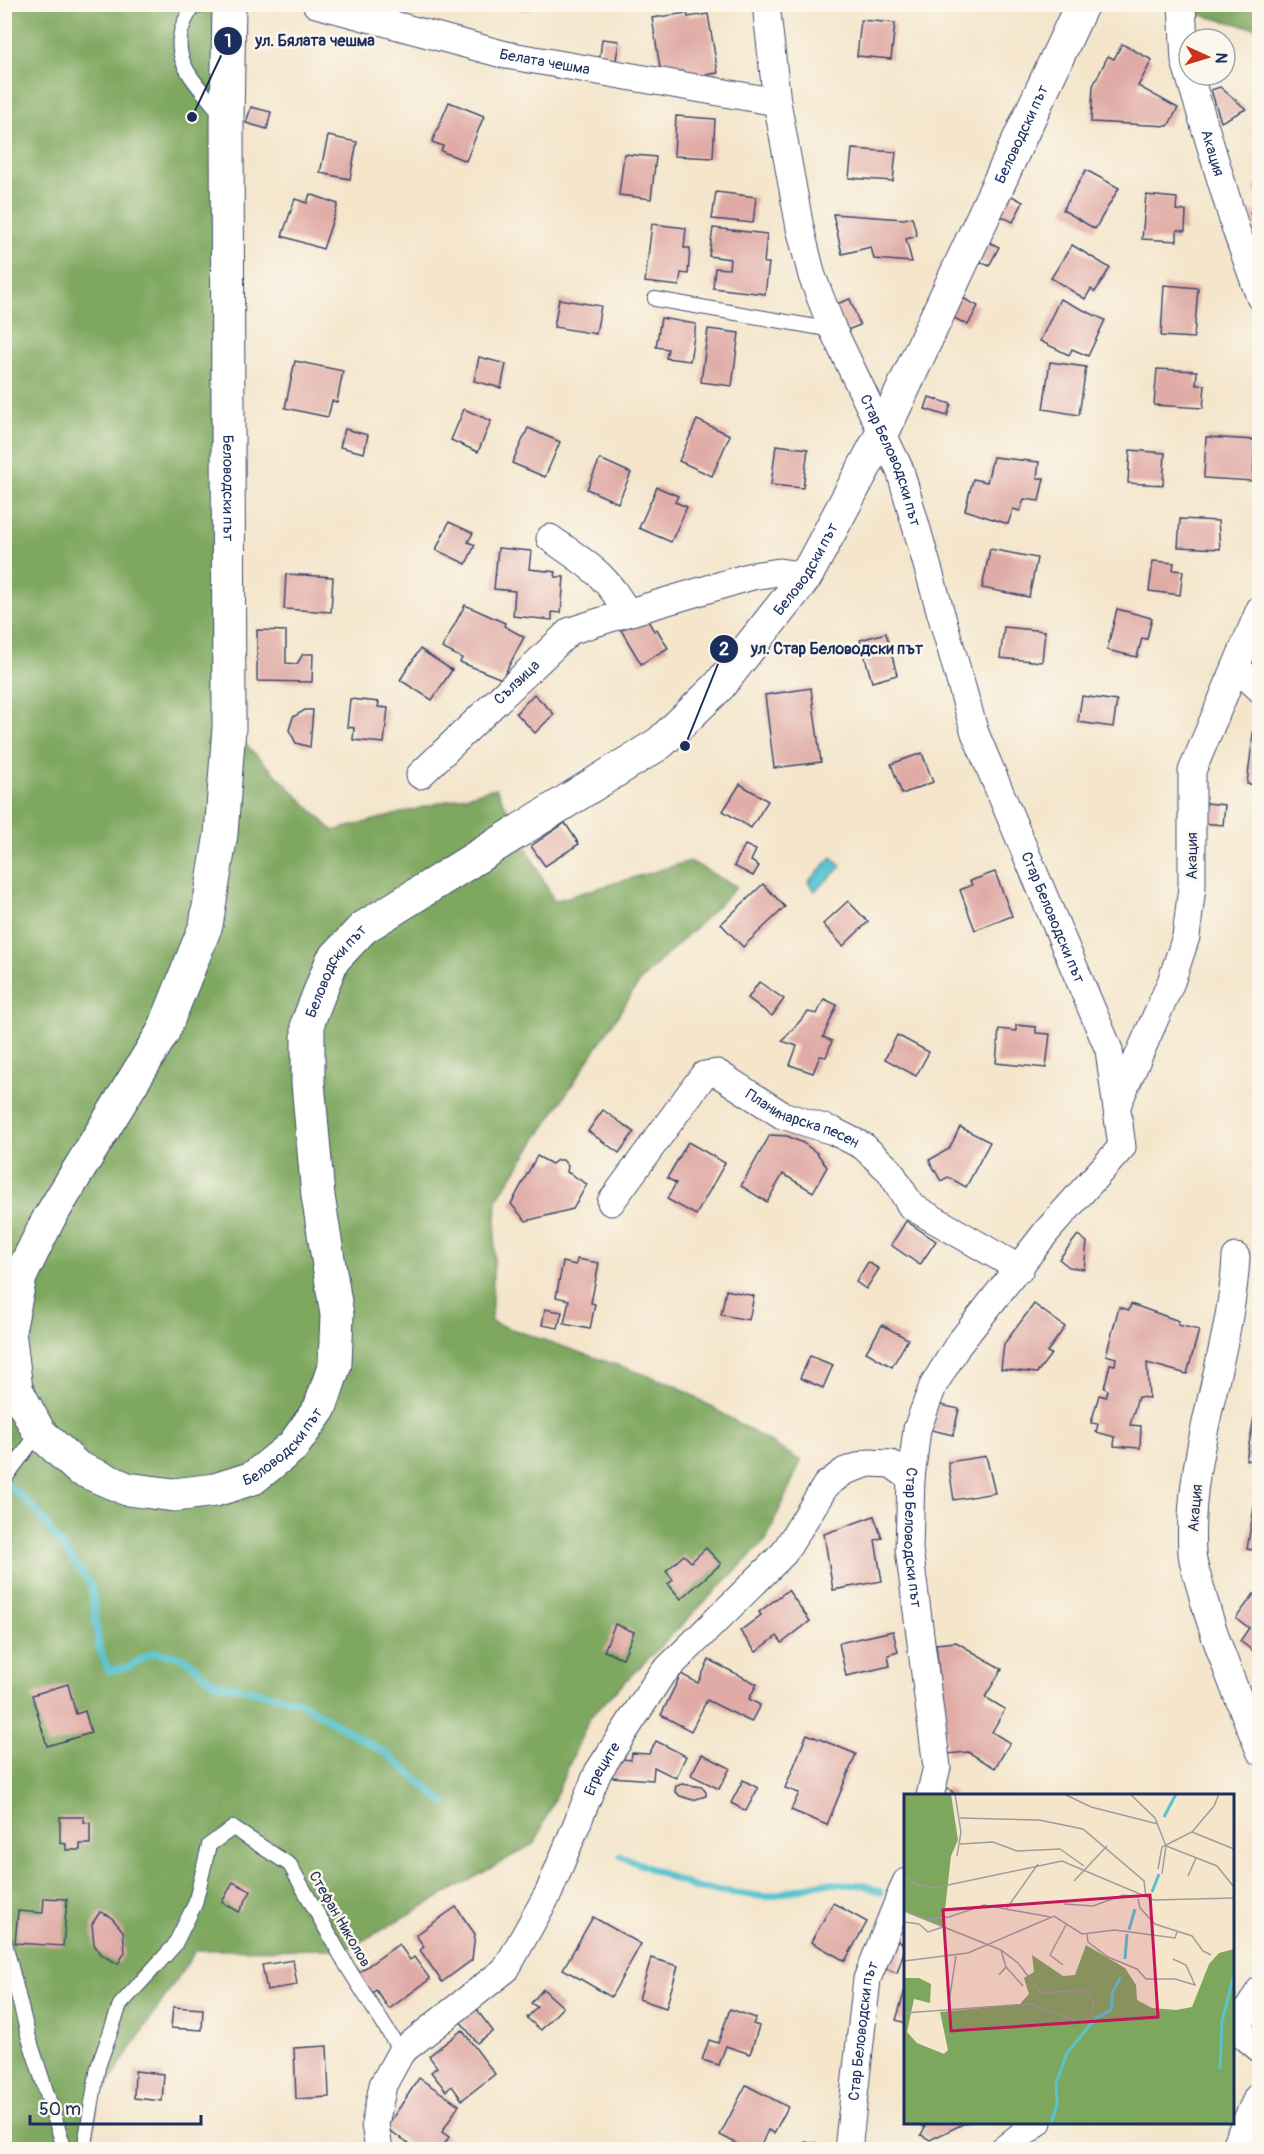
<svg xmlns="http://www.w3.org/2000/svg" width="1264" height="2154" font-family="Pangolin,sans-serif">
<rect width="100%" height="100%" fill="#fbf7ec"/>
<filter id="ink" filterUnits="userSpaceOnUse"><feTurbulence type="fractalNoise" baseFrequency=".0167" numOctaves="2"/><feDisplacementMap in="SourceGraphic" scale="12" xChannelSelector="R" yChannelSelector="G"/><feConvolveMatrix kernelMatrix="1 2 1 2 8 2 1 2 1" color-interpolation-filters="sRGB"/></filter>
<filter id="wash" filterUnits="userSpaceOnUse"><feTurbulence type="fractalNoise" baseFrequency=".008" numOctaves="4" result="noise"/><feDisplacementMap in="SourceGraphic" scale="24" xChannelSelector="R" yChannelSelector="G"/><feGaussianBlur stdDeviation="1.35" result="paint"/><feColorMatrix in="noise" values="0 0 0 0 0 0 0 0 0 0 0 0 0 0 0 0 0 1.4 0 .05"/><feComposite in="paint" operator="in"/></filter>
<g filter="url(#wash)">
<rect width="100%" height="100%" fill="#f4e5cb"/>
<g fill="#7ea75e" stroke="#4c6b5e" stroke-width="1.5">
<polygon points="5,5 229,5 229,728 333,831 496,788 554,901 690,861 737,887 641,980 497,1199 491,1322 675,1385 801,1461 766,1540 590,1717 535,1843 348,1949 196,1950 98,2098 90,2149 5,2150"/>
<polygon points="1158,5 1259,5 1259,29"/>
</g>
<polygon fill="#57c3d0" stroke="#397997" stroke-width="1.5" points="832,857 841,867 815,891 808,882"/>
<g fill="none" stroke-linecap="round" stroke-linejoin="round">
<g stroke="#57c3d0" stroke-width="7">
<polyline points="4,1481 35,1509 91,1585 99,1648 109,1671 128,1667 154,1652 185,1658 213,1682 298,1701 387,1754 445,1803"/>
<polyline points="621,1856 693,1887 766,1897 823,1883 864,1885 880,1892"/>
</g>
</g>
<g id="blocks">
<g fill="#e0aba6">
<polygon points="509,4 529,4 527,11"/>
<polygon points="687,13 688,17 708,14 718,73 683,78 681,71 661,74 652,18"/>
<polygon points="861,20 895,23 891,59 857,56"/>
<polygon points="602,39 619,41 615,66 599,64"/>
<polygon points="1122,44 1152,60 1138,86 1178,108 1168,126 1091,122 1093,86 1108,56 1114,59"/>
<polygon points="1220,87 1246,109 1221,122 1211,90"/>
<polygon points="449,102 484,116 466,161 441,151 443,146 432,142"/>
<polygon points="251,107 271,112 267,129 246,123"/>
<polygon points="676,116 715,119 713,158 674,156"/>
<polygon points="328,136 357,142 350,179 320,173"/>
<polygon points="852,149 896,152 893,181 849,178"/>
<polygon points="624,154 656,157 651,199 619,195"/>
<polygon points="1086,170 1119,188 1095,229 1063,210"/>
<polygon points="1260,184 1260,203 1259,204 1254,185"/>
<polygon points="716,192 756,197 753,223 712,219"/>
<polygon points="1006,193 1023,202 1013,222 995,213"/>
<polygon points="310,194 338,204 323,249 282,236 295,199 307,203"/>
<polygon points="1146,195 1177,198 1176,210 1186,211 1185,231 1177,230 1177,241 1142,239"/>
<polygon points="1260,210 1260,225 1254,227 1250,212"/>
<polygon points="833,214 904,219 912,217 917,236 906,239 912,262 874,259 871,247 842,254"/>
<polygon points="652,224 686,228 684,248 690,248 688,274 681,273 679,286 645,282"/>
<polygon points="713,228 767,234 764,263 769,263 765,294 713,288 715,268 729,269 730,259 709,256"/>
<polygon points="981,238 999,247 989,266 972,257"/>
<polygon points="1072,245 1110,268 1095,292 1091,289 1085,299 1051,278"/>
<polygon points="1164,285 1198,288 1194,338 1161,336"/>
<polygon points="955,294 978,306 968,325 944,313"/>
<polygon points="559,299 601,306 596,334 554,327"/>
<polygon points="850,299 860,325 845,331 834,305"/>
<polygon points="1060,299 1105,320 1088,356 1072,349 1069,355 1040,341"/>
<polygon points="661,318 696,324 690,361 666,358 668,349 656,347"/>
<polygon points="708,329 739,333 732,386 701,382"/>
<polygon points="479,357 506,364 501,388 474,381"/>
<polygon points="295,361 343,371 337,402 332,401 328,417 285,408"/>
<polygon points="1050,362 1086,367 1079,415 1043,409"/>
<polygon points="1157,369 1197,371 1196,385 1205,385 1203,408 1154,405"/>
<polygon points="929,397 951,404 947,416 925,409"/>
<polygon points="464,409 491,421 478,452 451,440"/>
<polygon points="697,420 730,435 712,476 679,461"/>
<polygon points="528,428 560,442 545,477 512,463"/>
<polygon points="345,429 368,435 364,453 340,447"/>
<polygon points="1206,437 1255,440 1253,481 1204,478"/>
<polygon points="776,445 808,449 803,488 771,485"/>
<polygon points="1130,450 1165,453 1163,485 1128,483"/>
<polygon points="993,457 1039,462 1037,478 1044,478 1039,501 1024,499 1020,511 1013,509 1008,524 965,510 973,479 987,482"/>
<polygon points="600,459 631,473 618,503 587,489"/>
<polygon points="657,487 678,496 675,502 687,507 671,542 639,528"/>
<polygon points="1180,519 1218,521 1220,549 1178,547"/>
<polygon points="449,522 473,533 468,542 475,545 466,564 436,550"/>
<polygon points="498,548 531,551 529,569 556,572 555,577 564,577 561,613 552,612 552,620 513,616 515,591 494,589"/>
<polygon points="990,549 1037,558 1029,597 982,588"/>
<polygon points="1153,561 1174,563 1173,570 1183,571 1180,595 1149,591"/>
<polygon points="286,574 333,577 331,612 284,609"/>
<polygon points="465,605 505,623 504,626 524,637 502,679 460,662 462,658 442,648"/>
<polygon points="1117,609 1152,618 1147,639 1142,638 1137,657 1107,650"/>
<polygon points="645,616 654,631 657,629 668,648 641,664 621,630"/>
<polygon points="1004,627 1045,631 1042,662 1000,658"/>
<polygon points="257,630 286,631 286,663 297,664 303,654 313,654 312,682 257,681"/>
<polygon points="886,633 897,675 872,682 860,640"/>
<polygon points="420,649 452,670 432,700 400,680"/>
<polygon points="811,688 821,762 774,768 765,695"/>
<polygon points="534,694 554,714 535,733 516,713"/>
<polygon points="1082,696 1117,701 1113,727 1078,722"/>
<polygon points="350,699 379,702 378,707 388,708 384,743 353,740 354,728 347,727"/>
<polygon points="305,710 313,710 310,747 296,743 289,730 293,717"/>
<polygon points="1254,725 1260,726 1260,785 1247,784"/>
<polygon points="922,753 933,782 902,794 891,764"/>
<polygon points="740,784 768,801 751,828 723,811"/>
<polygon points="1206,803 1225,805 1223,825 1203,823"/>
<polygon points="565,823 579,844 545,866 531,846"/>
<polygon points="745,845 756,850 751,861 759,866 753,876 734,866"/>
<polygon points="995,872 1012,916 975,930 960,890 972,885 970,881"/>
<polygon points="763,884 785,907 743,947 721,924"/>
<polygon points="848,901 868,922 843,946 823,924"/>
<polygon points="759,982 784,999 772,1016 748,998"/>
<polygon points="824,999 837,1005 823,1037 832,1041 826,1057 820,1056 813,1073 790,1065 797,1046 782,1041 808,1012 817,1014"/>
<polygon points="1016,1025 1036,1027 1036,1033 1050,1034 1046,1068 996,1063 999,1029 1016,1031"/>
<polygon points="897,1035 929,1052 916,1076 885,1059"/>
<polygon points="603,1110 634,1132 619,1153 588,1131"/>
<polygon points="960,1127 990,1142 966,1187 948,1177 941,1181 929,1160 949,1149"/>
<polygon points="770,1135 787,1136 803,1143 817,1153 827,1167 813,1192 783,1174 767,1202 741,1186"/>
<polygon points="688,1142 725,1163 696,1215 667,1199 676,1183 667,1178"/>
<polygon points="537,1156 552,1164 557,1160 563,1160 568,1166 567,1172 587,1184 573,1209 526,1221 511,1204"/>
<polygon points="906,1221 936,1241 920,1265 891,1245"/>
<polygon points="1078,1235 1087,1242 1084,1269 1069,1267 1059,1259"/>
<polygon points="577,1259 599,1263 591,1303 595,1304 590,1329 564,1324 569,1300 556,1297 563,1262 576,1265"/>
<polygon points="868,1262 879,1269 866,1289 856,1282"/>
<polygon points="726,1290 754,1296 749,1320 721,1315"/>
<polygon points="1034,1304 1065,1327 1047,1352 1051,1354 1037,1373 1001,1369 1004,1344"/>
<polygon points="1131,1304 1179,1321 1178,1325 1199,1330 1187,1374 1147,1363 1149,1398 1138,1397 1130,1425 1141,1426 1140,1448 1114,1446 1115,1437 1096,1432 1098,1424 1091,1423 1099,1395 1106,1397 1108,1390 1104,1388 1110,1364 1115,1365 1116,1358 1106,1355 1119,1307 1129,1310"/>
<polygon points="545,1309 562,1312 558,1328 542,1325"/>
<polygon points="882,1325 908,1339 892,1367 866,1352"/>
<polygon points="810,1356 833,1365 823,1388 800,1378"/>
<polygon points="932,1403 959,1409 953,1435 927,1429"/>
<polygon points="1254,1417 1260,1418 1260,1463 1246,1460"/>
<polygon points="986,1456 995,1493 954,1500 948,1462"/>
<polygon points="1254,1507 1260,1508 1260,1551 1247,1549"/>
<polygon points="874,1516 882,1538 875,1540 882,1581 833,1590 824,1534"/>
<polygon points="706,1548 721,1564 681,1599 668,1584 673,1580 666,1571 684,1555 691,1562"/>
<polygon points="788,1590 810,1621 782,1643 777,1636 756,1652 740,1631 761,1615 759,1612"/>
<polygon points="1254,1594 1260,1598 1260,1656 1240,1641 1249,1628 1236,1618"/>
<polygon points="615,1624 634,1632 623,1658 604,1651"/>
<polygon points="893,1631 898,1652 888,1655 890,1666 846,1676 839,1643"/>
<polygon points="956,1642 1002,1669 985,1697 1005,1709 992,1732 1010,1743 995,1768 968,1752 947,1754 936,1644"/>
<polygon points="709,1660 757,1684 749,1699 760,1705 751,1722 707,1700 691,1731 661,1715 681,1674 698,1683"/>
<polygon points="68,1684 76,1714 85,1711 91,1733 47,1746 32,1695"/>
<polygon points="807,1734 856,1754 827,1825 791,1810 799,1793 785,1788"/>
<polygon points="656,1741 686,1756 676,1778 654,1767 653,1780 612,1777 613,1758 631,1760 632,1753 649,1754"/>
<polygon points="702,1754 730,1768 719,1789 691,1775"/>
<polygon points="743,1780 758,1788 746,1811 731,1803"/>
<polygon points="682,1784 702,1787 706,1792 706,1796 693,1800 680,1796 675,1791 676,1786"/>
<polygon points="947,1787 957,1796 940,1796"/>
<polygon points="60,1817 84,1817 84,1822 90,1823 90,1844 80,1844 80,1850 66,1850 66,1844 60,1843"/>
<polygon points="233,1882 251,1891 239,1912 222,1902"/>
<polygon points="44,1898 67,1899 63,1946 15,1943 18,1911 43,1913"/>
<polygon points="833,1903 867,1922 845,1961 811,1942"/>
<polygon points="456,1907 475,1934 472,1960 442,1982 420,1950 424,1947 416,1935"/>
<polygon points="100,1912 110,1916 123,1931 125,1952 118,1964 100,1954 94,1944 92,1924"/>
<polygon points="593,1917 641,1944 611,1997 563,1969"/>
<polygon points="888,1937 906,1945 897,1973 877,1965"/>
<polygon points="399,1944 410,1960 414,1957 430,1979 389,2009 376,1990 372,1993 358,1973"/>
<polygon points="651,1958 678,1966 666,2008 639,1999"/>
<polygon points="293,1960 297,1985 267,1990 262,1965"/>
<polygon points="906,1987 906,2023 896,2020"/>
<polygon points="543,1989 563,2007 541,2030 527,2018 537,2007 531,2003"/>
<polygon points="173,2007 203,2009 202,2030 171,2028"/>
<polygon points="476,2009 493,2031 477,2043 460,2021"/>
<polygon points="730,2009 756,2018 753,2024 759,2026 750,2054 726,2046 719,2065 702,2060 709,2040 718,2043"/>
<polygon points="462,2030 495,2074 462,2100 452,2086 446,2091 431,2072 437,2067 429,2056"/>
<polygon points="327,2046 329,2097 296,2099 294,2048"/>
<polygon points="135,2071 164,2074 162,2101 134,2098"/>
<polygon points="419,2078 459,2105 442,2132 449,2137 441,2150 419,2150 386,2128"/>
<polygon points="746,2085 788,2107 774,2133 768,2130 759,2150 749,2150 720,2135"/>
<polygon points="916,2122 967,2122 930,2140 921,2135 925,2127"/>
<polygon points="805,2141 828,2145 827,2150 803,2150"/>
<polygon points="307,2146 307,2150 274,2150 274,2148"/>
</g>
</g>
</g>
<g filter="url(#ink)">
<use href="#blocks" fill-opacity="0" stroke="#3c4a6e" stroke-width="1.5"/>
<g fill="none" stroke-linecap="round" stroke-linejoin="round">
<g stroke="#3c4a6e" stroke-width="16">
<g id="service">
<path d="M204 4 193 7C160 54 194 80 223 116"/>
<polyline points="655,299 833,330"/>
<polyline points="4,1480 39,1432"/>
<polyline points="4,1939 28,2035 65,2150"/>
<polyline points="84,2150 98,2067 120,2005 174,1946 195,1904 209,1845 233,1828 290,1865 348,1968 401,2052"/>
</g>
</g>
<g stroke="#3c4a6e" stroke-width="29">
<g id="minor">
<path id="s1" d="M316 4 506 55 777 102"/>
<path id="s2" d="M766 4 777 102 800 228 812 276 833 330 900 470 975 733 1109 1050 1122 1147 1047 1231 958 1345 933 1386 917 1429 911 1478 909 1549 937 1767 930 1796"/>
<path id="s3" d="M1182 4 1185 61 1236 230 1260 297"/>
<path d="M550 538C585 563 607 574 627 613L752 576 779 572 806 576"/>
<polyline points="1237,668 1260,689"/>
<path id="s4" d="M420 775 570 631 627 613"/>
<polyline points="1118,1103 1171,982 1186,937 1192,887 1192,771 1260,609"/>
<path id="s5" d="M611 1202 700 1080 704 1075 717 1073 782 1115 833 1131 863 1146 890 1171 911 1206 1020 1269"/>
<path d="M1236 1257C1231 1356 1186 1453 1192 1553 1193 1568 1200 1583 1203 1597 1218 1650 1239 1700 1260 1751"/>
<polyline points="1260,1990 1236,2029 1260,2049"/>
<path id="s6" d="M379 2150 375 2124 383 2085 401 2052 506 1969 549 1892 598 1772 661 1675 784 1553 826 1485 845 1471 869 1463 891 1464 911 1478"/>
<path id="s7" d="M848 2150 867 1979 906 1882"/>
<polyline points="1003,2150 1038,2122"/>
</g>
</g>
<g stroke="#3c4a6e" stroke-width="35">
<g id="tertiary">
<path id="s8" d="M229 4 227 121 229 728 221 834 206 925 163 1032 48 1220 20 1277 9 1331 16 1389 39 1432 78 1468 127 1489 174 1495 215 1490 253 1478 293 1446 320 1408 335 1364 337 1315 318 1196 308 1083V1022L332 961 363 928 660 743 719 686 806 576 882 434 1082 4"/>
<polyline points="1236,2150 1260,2099"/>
</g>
</g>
<use href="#service" stroke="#fff" stroke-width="14"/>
<use href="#minor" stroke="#fff" stroke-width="27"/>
<use href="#tertiary" stroke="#fff" stroke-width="33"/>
</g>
</g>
<g text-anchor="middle" stroke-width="5" stroke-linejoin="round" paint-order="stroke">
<g font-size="15" fill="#1b2f5e" stroke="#fbf7ec">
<text dy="5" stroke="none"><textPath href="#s1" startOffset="236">Белата чешма</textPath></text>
<text dy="5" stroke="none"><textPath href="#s8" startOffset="3382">Беловодски път</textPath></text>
<text dy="5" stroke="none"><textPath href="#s3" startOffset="153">Акация</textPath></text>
<text dy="5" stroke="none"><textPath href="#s2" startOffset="477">Стар Беловодски път</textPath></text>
<text dy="5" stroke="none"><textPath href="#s8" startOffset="484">Беловодски път</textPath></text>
<text dy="5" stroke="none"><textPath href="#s8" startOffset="2896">Беловодски път</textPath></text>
<text dy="5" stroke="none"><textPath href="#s4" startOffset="134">Сълзица</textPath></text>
<text transform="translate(1192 856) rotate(-90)" y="5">Акация</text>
<text dy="5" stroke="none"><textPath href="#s2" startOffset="963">Стар Беловодски път</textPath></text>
<text dy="5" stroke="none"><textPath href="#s8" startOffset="2266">Беловодски път</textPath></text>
<text dy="5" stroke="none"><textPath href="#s5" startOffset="268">Планинарска песен</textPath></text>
<text dy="5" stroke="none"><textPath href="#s8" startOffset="1762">Беловодски път</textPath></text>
<text transform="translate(1195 1508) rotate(-85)" y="5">Акация</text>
<text dy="5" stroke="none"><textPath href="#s2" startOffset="1665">Стар Беловодски път</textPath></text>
<text dy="5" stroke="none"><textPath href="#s6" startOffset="460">Егреците</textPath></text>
<text transform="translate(340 1919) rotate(60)" y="5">Стефан Николов</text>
<text dy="5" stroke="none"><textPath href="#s7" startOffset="120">Стар Беловодски път</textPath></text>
</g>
</g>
<g transform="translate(904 1794)">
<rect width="330" height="330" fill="#f4e5cb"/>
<path d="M0 0H47L54 46 47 62 39 133 0 117ZM182 151 221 174 232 191 233 206 248 214 272 216 288 213 305 170 315 159 330 155V330H0V184H15L27 190 26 209 10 205 3 238 13 249 40 260 44 256 36 218 116 210 125 200 120 184 130 178 128 161 159 182 171 181Z" fill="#7ea75e"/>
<path fill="none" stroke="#57c3d0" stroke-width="3" d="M260 23 272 0M248 98 255 80M225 136 231 115M221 165 223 140M316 275 318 228 330 180M147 330 153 310 152 290 163 259 192 224 207 216 209 197 217 183"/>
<path fill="none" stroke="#9d9c9f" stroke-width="1.5" d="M51 0 57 38 53 62M160 0 187 13 254 30M226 0 251 24 262 52 313 72 330 93M56 24 135 26 179 35 240 87 242 103M288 38 330 55M56 50 89 48 113 57 156 55 180 72M254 75 258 53 288 38 310 12 315 0M258 80 262 52M0 81 12 90 30 94 158 67 250 106 330 104M284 82 292 64M170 87 203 52M234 105 236 114 251 130 288 142 299 157 307 161M160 110 189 112 219 101 235 103M103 114 134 70M0 117 97 156 114 169 137 199 176 196 184 199 190 211 185 224 175 228 126 210 0 219M24 125 45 123 80 111 146 123M0 128 15 130 24 138 39 133M183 140 184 148 204 163 233 175 242 185H271L291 191 282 171 269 165M0 167 64 159 150 122 178 140 211 136 271 144 273 138M159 171 146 161 162 131M102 173 119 192M95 181 102 173 97 156M45 208 52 162"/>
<path fill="#c2185b" fill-opacity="0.15" stroke="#c2185b" stroke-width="3" d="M246 101 254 223 47 237 39 116Z"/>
<rect width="330" height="330" fill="none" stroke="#1b2f5e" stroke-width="3"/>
</g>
<path fill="none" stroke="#1b2f5e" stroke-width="2" d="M192 117L228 41M685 746L724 649"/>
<g fill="#1b2f5e" stroke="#fbf7ec" stroke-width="2">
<circle cx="192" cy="117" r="6"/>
<circle cx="685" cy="746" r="6"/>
<circle cx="228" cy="41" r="15"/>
<circle cx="724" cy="649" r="15"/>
</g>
<g font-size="18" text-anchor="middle" font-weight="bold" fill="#fff">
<text x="228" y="47">1</text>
<text x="724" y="655">2</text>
</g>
<g font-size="16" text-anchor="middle" font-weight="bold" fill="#1b2f5e" stroke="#fbf7ec" stroke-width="5" stroke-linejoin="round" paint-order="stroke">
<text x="315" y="46">ул. Бялата чешма</text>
<text x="837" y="654">ул. Стар Беловодски път</text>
</g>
<rect width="1264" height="2154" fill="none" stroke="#fbf7ec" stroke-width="24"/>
<g transform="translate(1207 57) rotate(94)"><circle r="28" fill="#fbf7ec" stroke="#a1a7b3" stroke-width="1.5"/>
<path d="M0-4.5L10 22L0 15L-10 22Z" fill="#c8321e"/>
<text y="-9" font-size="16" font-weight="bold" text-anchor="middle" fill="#1b2f5e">N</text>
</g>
<path d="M30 2115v9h171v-9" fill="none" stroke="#1b2f5e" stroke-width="3"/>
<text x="39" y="2115" font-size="18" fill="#1b2f5e" stroke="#fbf7ec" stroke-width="4.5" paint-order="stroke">50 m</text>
</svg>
